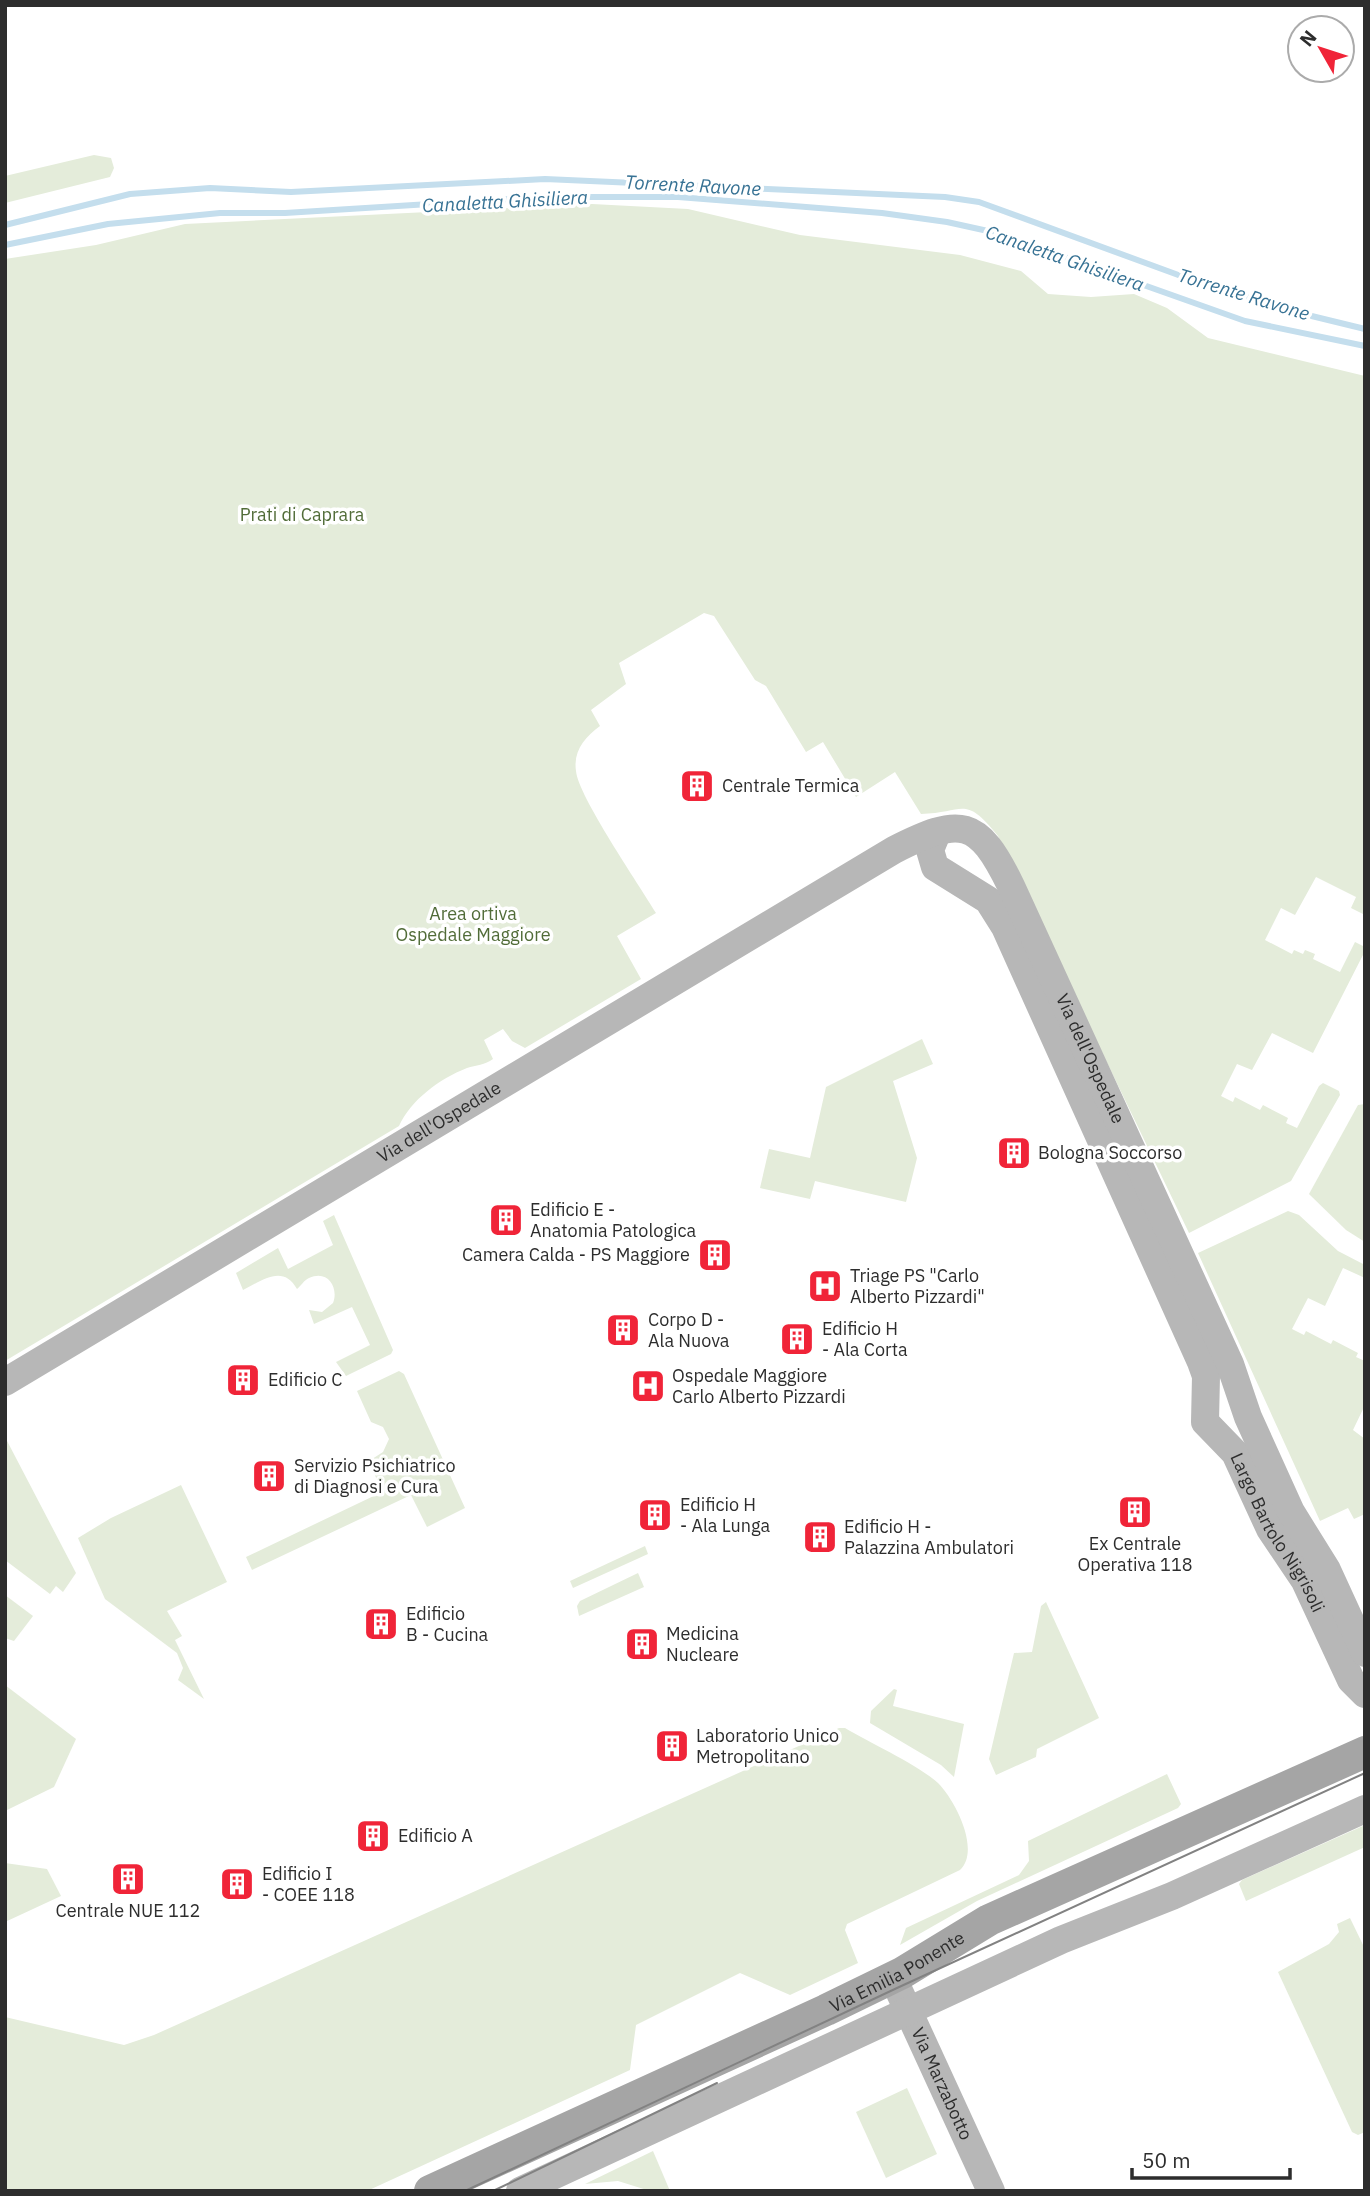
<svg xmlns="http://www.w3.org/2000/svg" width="1370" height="2196" font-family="'IBM Plex Sans',sans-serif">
<rect width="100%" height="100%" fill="#fff"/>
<g fill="#e4ecda">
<polygon points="94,155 111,158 114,168 110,177 5,203 5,176"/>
<path d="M592 204 688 209 800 235 960 255 1021 271 1048 294 1091 297 1134 294 1167 308 1208 338 1365 376V915L1351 908 1356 897 1316 877 1295 915 1281 908 1265 940 1292 954 1294 950 1303 954 1305 950 1315 954 1313 959 1340 972 1355 942 1363 946 1365 951 1313 1053 1272 1033 1252 1070 1237 1064 1221 1096 1233 1102 1235 1097 1260 1110 1263 1105 1288 1118 1286 1123 1297 1128 1319 1086 1323 1083 1339 1091 1340 1095 1291 1181 1189 1233 998 836C964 794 965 813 921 814L895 772 856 797 823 742 806 752 766 686 755 680 714 616 704 613 619 663 626 684 591 710 600 726C585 737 573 751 576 771 578 796 640 886 656 913L617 936 641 979 525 1048 512 1041 503 1029 484 1040 493 1059C485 1065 476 1065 467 1068 439 1079 411 1100 399 1126L5 1361V259L96 245 185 224Z"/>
<polygon points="922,1039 933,1064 893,1081 917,1158 906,1202 815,1181 810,1199 760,1188 769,1149 810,1158 826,1087"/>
<polygon points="1365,1104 1365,1242 1346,1230 1309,1194 1358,1105"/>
<polygon points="1288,1211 1299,1215 1338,1251 1365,1265 1365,1278 1343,1268 1325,1306 1308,1298 1292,1329 1304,1335 1306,1331 1331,1344 1333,1340 1358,1353 1356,1357 1365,1361 1365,1405 1353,1430 1365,1439 1365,1514 1354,1519 1348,1508 1320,1521 1198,1253"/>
<path d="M334 1215 393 1350 391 1354 346 1376 336 1362 370 1345 352 1307 314 1324 309 1310 322 1312 333 1303C339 1288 328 1269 309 1278 304 1280 301 1286 297 1289 283 1264 263 1280 243 1290L236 1273 278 1248 288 1269 333 1245 323 1221Z"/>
<polygon points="399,1371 404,1374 465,1508 427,1527 411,1495 252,1570 246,1557 382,1492 369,1461 383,1452 389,1439 383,1427 371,1422 357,1391"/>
<polygon points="5,1437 76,1573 63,1592 56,1586 50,1594 5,1560"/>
<polygon points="181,1485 227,1582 167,1611 182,1636 175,1640 204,1699 178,1680 183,1668 177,1653 105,1599 78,1538 111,1518"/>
<polygon points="645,1546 648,1554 573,1588 570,1581"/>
<polygon points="638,1573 644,1587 579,1616 577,1606 580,1601"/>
<polygon points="5,1595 33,1616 14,1641 5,1638"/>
<polygon points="1046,1602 1099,1718 1037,1749 1036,1757 996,1775 989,1759 1014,1653 1032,1652 1041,1606"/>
<polygon points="5,1685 76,1739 54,1787 5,1811"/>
<polygon points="894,1689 897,1690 893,1706 964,1724 954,1777 941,1765 870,1723 871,1711"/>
<path d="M839 1728H845C870 1743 917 1764 938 1783 955 1800 981 1850 960 1870L847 1924 845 1930 858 1963 790 1995 740 1973 636 2025 630 2070 367 2191H5V2017L124 2045 154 2035Z"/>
<polygon points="1167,1774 1181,1804 1178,1808 977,1901 900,1945 906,1928 1019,1875 1029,1861 1028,1841"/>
<polygon points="1365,1825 1365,1847 1246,1901 1239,1884 1242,1880"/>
<polygon points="5,1863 47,1869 61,1896 5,1922"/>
<polygon points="1350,1918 1365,1949 1365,2132 1358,2135 1352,2132 1278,1972 1329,1944 1339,1932 1337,1924"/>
<polygon points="907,2088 937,2154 886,2178 856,2112"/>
<polygon points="653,2151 670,2191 650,2191 618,2181 585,2184"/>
</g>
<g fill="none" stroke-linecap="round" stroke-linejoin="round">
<g stroke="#c4deed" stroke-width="6">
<polyline points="5,225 130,194 210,188 291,192 545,179 945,197 979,202 1192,280 1287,310 1365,329"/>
<polyline points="5,245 108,224 220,213 285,213 544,197 678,197 882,213 947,222 997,233 1245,321 1365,346"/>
</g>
<g stroke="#b7b7b7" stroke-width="28">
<path id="s1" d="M937 833 930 850 935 867 988 900 1005 927 1201 1362 1206 1376 1205 1422 1235 1453 1270 1529 1305 1581 1351 1680 1365 1694"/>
<path id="s2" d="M5 1382 894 850C961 816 978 818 1011 886L1230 1364 1248 1417 1291 1512 1327 1570 1365 1653"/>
<path id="s3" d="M900 1993 991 2191"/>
<polyline points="520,2191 1061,1940 1172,1896 1365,1809"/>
</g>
<path stroke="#a5a5a5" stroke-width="32" id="s4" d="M430 2191 826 2010 902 1973 989 1920 1365 1752"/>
<g stroke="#828282" stroke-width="2">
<polyline points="465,2191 897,1988 1365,1773"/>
<polyline points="493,2191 717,2083"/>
</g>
</g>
<defs>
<g id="building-square" transform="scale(1.75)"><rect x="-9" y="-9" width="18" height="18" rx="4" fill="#f02438" stroke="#fff"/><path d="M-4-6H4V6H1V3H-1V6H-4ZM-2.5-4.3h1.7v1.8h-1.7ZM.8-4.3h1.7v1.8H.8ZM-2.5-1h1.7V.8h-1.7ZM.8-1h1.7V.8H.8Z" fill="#fff"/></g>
<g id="hospital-square" transform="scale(1.75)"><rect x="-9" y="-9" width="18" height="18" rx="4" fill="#f02438" stroke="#fff"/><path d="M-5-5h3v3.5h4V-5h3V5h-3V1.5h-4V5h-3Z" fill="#fff"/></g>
</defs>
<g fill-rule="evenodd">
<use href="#building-square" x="697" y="786"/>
<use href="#building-square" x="1014" y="1153"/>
<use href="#building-square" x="506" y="1220"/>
<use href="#building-square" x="715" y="1255"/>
<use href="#hospital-square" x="825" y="1286"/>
<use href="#building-square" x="623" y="1330"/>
<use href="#building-square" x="797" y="1339"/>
<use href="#building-square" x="243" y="1380"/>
<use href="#hospital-square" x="648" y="1386"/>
<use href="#building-square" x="269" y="1476"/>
<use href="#building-square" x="1135" y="1512"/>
<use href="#building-square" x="655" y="1515"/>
<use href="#building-square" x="820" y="1537"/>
<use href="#building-square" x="381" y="1624"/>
<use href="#building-square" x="642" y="1644"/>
<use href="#building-square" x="672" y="1746"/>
<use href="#building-square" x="373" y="1836"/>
<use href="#building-square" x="128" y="1879"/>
<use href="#building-square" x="237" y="1884"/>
</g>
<g text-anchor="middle" stroke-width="7" stroke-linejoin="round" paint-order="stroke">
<g font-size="18" fill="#516c38" stroke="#fff">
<text x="302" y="521">Prati di Caprara</text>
<text x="473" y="920">Area ortiva<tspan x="473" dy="21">Ospedale Maggiore</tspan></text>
</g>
<g font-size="18" fill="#2d2d2d" stroke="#fff" text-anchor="start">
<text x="722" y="792">Centrale Termica</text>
<text x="1038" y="1159">Bologna Soccorso</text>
<text x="530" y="1216">Edificio E -<tspan x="530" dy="21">Anatomia Patologica</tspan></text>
<text x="690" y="1261" text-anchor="end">Camera Calda - PS Maggiore</text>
<text x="850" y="1282">Triage PS "Carlo<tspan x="850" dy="21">Alberto Pizzardi"</tspan></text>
<text x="648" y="1326">Corpo D -<tspan x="648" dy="21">Ala Nuova</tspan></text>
<text x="822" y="1335">Edificio H<tspan x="822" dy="21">- Ala Corta</tspan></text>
<text x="672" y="1382">Ospedale Maggiore<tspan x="672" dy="21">Carlo Alberto Pizzardi</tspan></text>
<text x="268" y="1386">Edificio C</text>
<text x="294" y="1472">Servizio Psichiatrico<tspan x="294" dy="21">di Diagnosi e Cura</tspan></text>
<text x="680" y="1511">Edificio H<tspan x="680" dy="21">- Ala Lunga</tspan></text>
<text x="844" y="1533">Edificio H -<tspan x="844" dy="21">Palazzina Ambulatori</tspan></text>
<text x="1135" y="1550" text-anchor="middle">Ex Centrale<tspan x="1135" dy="21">Operativa 118</tspan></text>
<text x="406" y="1620">Edificio<tspan x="406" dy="21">B - Cucina</tspan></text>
<text x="666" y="1640">Medicina<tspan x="666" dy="21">Nucleare</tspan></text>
<text x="696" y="1742">Laboratorio Unico<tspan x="696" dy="21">Metropolitano</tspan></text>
<text x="398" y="1842">Edificio A</text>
<text x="262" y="1880">Edificio I<tspan x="262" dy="21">- COEE 118</tspan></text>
<text x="128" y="1917" text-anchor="middle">Centrale NUE 112</text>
</g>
<g font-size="18" fill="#2d2d2d" stroke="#fff">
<text dy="6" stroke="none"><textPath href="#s2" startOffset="1376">Via dell'Ospedale</textPath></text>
<text dy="6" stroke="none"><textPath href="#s2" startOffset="506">Via dell'Ospedale</textPath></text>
<text dy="6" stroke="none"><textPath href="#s1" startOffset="802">Largo Bartolo Nigrisoli</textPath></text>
<text dy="6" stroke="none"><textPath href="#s4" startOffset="516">Via Emilia Ponente</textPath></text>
<text dy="6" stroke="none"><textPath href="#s3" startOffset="100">Via Marzabotto</textPath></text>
</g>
<g font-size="19" font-style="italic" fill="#377294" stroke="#fff">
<text transform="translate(693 185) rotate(3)" y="7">Torrente Ravone</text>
<text transform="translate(505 201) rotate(-3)" y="7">Canaletta Ghisiliera</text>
<text transform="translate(1065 258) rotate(19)" y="7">Canaletta Ghisiliera</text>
<text transform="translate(1244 294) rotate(17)" y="7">Torrente Ravone</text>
</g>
</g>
<rect width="1370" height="2196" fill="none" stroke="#2d2d2d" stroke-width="14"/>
<g transform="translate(1321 49) rotate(309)"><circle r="33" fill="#ffffff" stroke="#ababab" stroke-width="2"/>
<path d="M0-5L12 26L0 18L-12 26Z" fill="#f02438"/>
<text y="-10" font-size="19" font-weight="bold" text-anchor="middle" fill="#2d2d2d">N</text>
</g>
<path d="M1132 2168v10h158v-10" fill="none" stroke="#2d2d2d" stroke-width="3.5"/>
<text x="1142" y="2168" font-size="21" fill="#2d2d2d" stroke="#ffffff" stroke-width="5" paint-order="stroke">50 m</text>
</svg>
